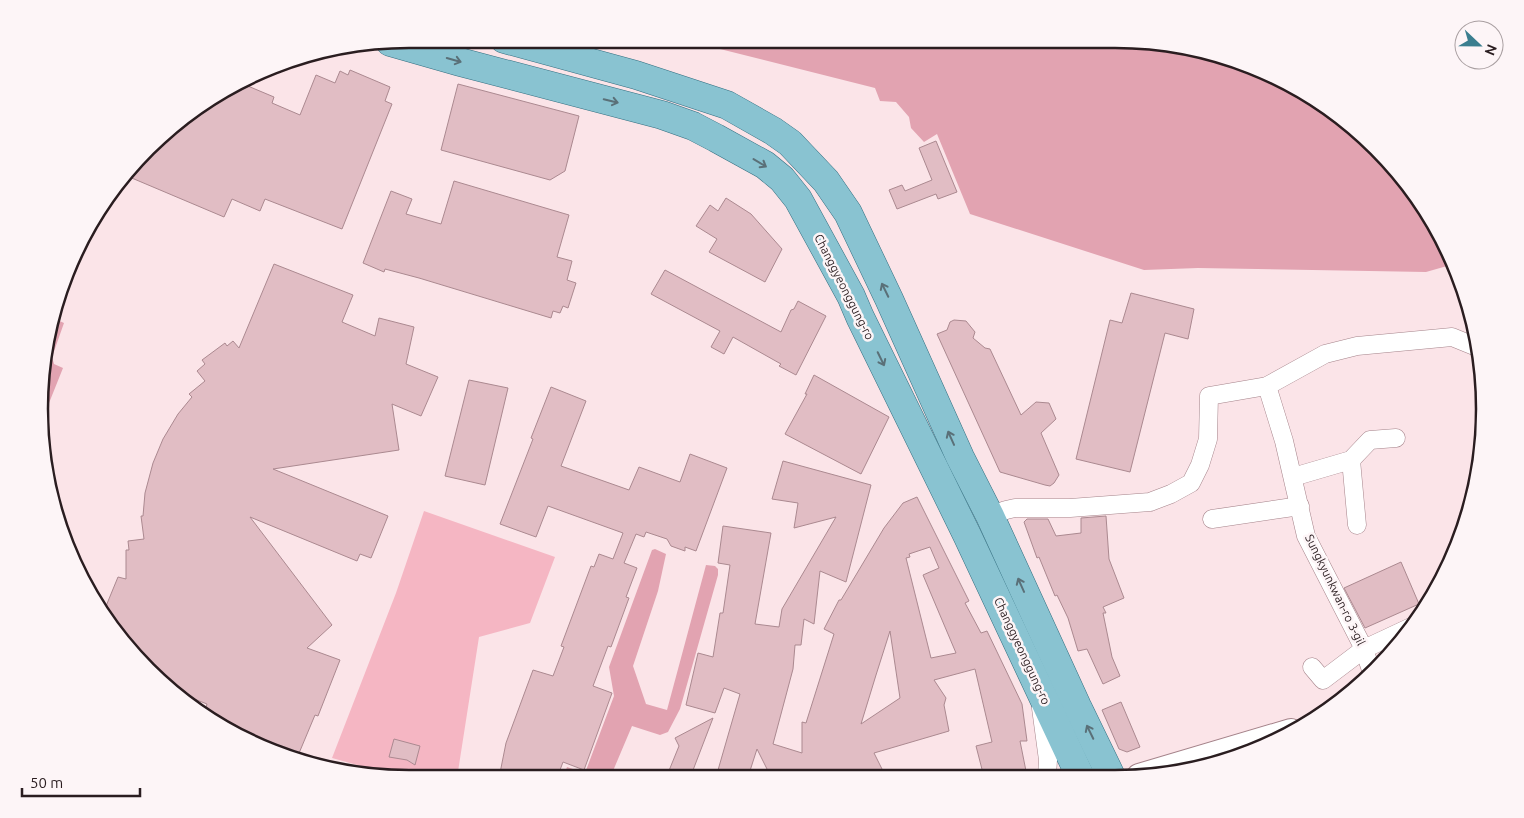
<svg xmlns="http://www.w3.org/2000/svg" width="1524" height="818" font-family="Ubuntu,sans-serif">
<rect width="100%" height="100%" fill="#fbe4e8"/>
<polygon fill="#f5b6c3" points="424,511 555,557 530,623 479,637 457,778 404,778 332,758 396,593"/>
<g fill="#e2a3b1">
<polygon points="680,39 1139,40 1211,51 1279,77 1341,115 1394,165 1436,224 1454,264 1426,272 1198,268 1144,270 970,214 937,134 924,142 911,128 909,117 896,102 880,101 875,88"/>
<polygon points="51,317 64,323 52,357 54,364 63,368 41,423"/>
<polygon points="655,549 666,554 658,591 633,666 646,704 667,710 706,565 715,566 718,569 718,575 680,709 668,732 660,735 632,726 610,778 563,778 567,767 585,773 614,696 609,667 652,550"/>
</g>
<g fill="#e1bdc4" stroke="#ab8990" fill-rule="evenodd">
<polygon points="350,70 390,87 385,101 392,104 342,229 265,199 260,211 232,199 224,217 127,176 183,115 243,84 274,97 272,103 300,115 316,75 335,83 340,71 348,75"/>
<polygon points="458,84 579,116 565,171 550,180 441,150"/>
<polygon points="936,141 957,192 938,199 936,194 897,209 889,190 902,185 905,191 932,180 919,148"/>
<polygon points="454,181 569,215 557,257 572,261 567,280 576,283 568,308 563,306 560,313 553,311 551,318 419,278 385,269 384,272 363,263 391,191 412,199 406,214 441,224"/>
<polygon points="726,198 751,214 782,249 765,282 709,252 717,239 696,226 710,205 718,211"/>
<polygon points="274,264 353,295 342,322 375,336 379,318 414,327 406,364 438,377 421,416 392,404 399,450 273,469 388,516 371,558 360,554 357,561 250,517 332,625 307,648 340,660 318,716 315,715 297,758 233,733 204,715 207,704 174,691 165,681 159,680 154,675 154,669 116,623 111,621 104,611 118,577 126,579 126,550 129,550 128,541 144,539 141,516 143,516 145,493 153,463 163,439 178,414 192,397 189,394 205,381 197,371 205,364 202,360 225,343 227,346 233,341 239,348"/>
<polygon points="665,270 781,332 791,310 794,309 798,301 826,316 796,375 779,366 781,364 733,337 724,354 711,347 720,331 651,294"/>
<polygon points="1131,293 1194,309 1188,339 1165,333 1130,472 1076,459 1110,320 1122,323"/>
<polygon points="954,320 966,321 975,332 973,338 985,348 990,349 1021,415 1036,402 1049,403 1056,419 1041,433 1059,475 1054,483 1050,486 1045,485 1000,472 937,334 947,330 950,322"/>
<polygon points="814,375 889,417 861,474 785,434 807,394 805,394"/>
<polygon points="469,380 508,388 485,485 445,476"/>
<polygon points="551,387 586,401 561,466 629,490 639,467 680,482 690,454 727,468 696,551 685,547 685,551 671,546 667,539 646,532 644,537 636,534 624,563 637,568 626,597 629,598 611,647 608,646 593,686 612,693 584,770 563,762 557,778 499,778 506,743 533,670 553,676 564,647 561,646 591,566 594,567 599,554 613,559 623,533 548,506 536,537 500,524 533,439 531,438"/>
<path d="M783 461 871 485 846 582 820 571 814 624 804 619 801 645H795L793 669 773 744 802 753V722L806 723 834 634 824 629 839 600H841L884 528 903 503 917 497 969 601 965 603 981 633 987 631 1022 704 1027 741H1020L1027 776 984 777 976 746 992 742 975 669 934 680 946 698 944 705 949 731 874 753 886 777H771L757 749 748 777H716L740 694 724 688 715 713 686 705 698 653 713 657 720 613H723L730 565 718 563 723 526 771 533 755 624 779 627 782 609 836 517 794 528 798 503 772 499ZM930 547 939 568 923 575 956 653 931 658 906 558 910 557 909 554ZM890 631 900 698 861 724 876 675Z"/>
<polygon points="1106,516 1109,559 1124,598 1103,607 1106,613 1103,613 1112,657 1120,676 1103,684 1087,649 1078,651 1068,618 1057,595 1055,596 1039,557 1037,558 1024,522 1027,519 1048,519 1056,536 1081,533 1081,518"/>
<polygon points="1401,562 1419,604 1365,628 1344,588"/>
<polygon points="1121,702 1140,747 1127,752 1119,749 1102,710"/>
<polygon points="713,718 690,778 666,778 679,746 675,738"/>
<polygon points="394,739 420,746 415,765 407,760 389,757"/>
</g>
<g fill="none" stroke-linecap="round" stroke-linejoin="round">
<g stroke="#a5838a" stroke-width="19">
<g id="street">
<polyline points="1267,386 1284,441 1306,536 1364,649 1372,673"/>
<polyline points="1351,460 1357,525"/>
<polyline points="1293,477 1351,460 1370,440 1396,438"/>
<polyline points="990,516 1006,510 1015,508 1070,508 1150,502 1171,494 1191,483 1200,465 1208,439 1209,396 1267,386 1325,354 1357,346 1452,337 1479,348"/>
<polyline points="1212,519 1300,506"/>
<polyline points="1312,667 1323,680 1364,649 1411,627"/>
<polyline points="1041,708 1048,760 1047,776"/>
</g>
</g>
<g stroke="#a5838a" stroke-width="26">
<polyline id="secondary" points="1139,776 1291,731"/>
</g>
<g stroke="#346f80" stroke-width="29">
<g id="primary">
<polyline points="504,39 636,75 727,105 773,131 790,143 826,181 848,213 889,299 960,457 990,516 1077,706 1111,776"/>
<polyline points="390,42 460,62 662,115 693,126 716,138 765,165 782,179 798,199 851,296 860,317 967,535 1080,776"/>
</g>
</g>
<use href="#street" stroke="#fff" stroke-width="18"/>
<use href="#secondary" stroke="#fff" stroke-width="24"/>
<use href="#primary" stroke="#89c3d1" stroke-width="28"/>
</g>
<defs><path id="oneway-shaft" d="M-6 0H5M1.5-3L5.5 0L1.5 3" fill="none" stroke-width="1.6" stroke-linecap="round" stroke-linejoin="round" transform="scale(1.25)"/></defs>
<g stroke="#5a7078">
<use href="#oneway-shaft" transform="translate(454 60) rotate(16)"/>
<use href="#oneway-shaft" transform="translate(611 101) rotate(14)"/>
<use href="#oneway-shaft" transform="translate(760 163) rotate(31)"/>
<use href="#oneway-shaft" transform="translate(885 290) rotate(-116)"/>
<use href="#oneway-shaft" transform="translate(881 359) rotate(64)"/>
<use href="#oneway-shaft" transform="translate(951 438) rotate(-114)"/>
<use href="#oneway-shaft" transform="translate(1021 585) rotate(-114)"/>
<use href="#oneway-shaft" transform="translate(1090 732) rotate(-116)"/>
</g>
<g text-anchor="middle" stroke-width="5" stroke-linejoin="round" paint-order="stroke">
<g font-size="12" fill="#2a1d20" stroke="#fdf5f7">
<text transform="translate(844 287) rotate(63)" y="4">Changgyeonggung-ro</text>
<text transform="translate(1335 590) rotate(64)" y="4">Sungkyunkwan-ro 3-gil</text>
<text transform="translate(1022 651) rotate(65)" y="4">Changgyeonggung-ro</text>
</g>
</g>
<path d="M0 0H1524V818H0ZM409 48H1115A361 361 0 0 1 1476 409V409A361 361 0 0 1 1115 770H409A361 361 0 0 1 48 409V409A361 361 0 0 1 409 48Z" fill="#fdf5f7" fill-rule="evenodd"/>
<path fill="none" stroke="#2a1d20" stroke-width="2.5" d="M409 48H1115A361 361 0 0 1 1476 409V409A361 361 0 0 1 1115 770H409A361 361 0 0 1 48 409V409A361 361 0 0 1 409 48Z"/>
<g transform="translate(1479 45) rotate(112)"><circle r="24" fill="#fdf5f7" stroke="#a99fa1"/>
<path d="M0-4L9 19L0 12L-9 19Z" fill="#3b7e8f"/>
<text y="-8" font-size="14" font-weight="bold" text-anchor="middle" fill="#2a1d20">N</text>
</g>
<path d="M22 788v8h118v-8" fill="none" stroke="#2a1d20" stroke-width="2.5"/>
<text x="30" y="788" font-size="15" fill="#2a1d20" stroke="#fdf5f7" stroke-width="4" paint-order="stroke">50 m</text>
</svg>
